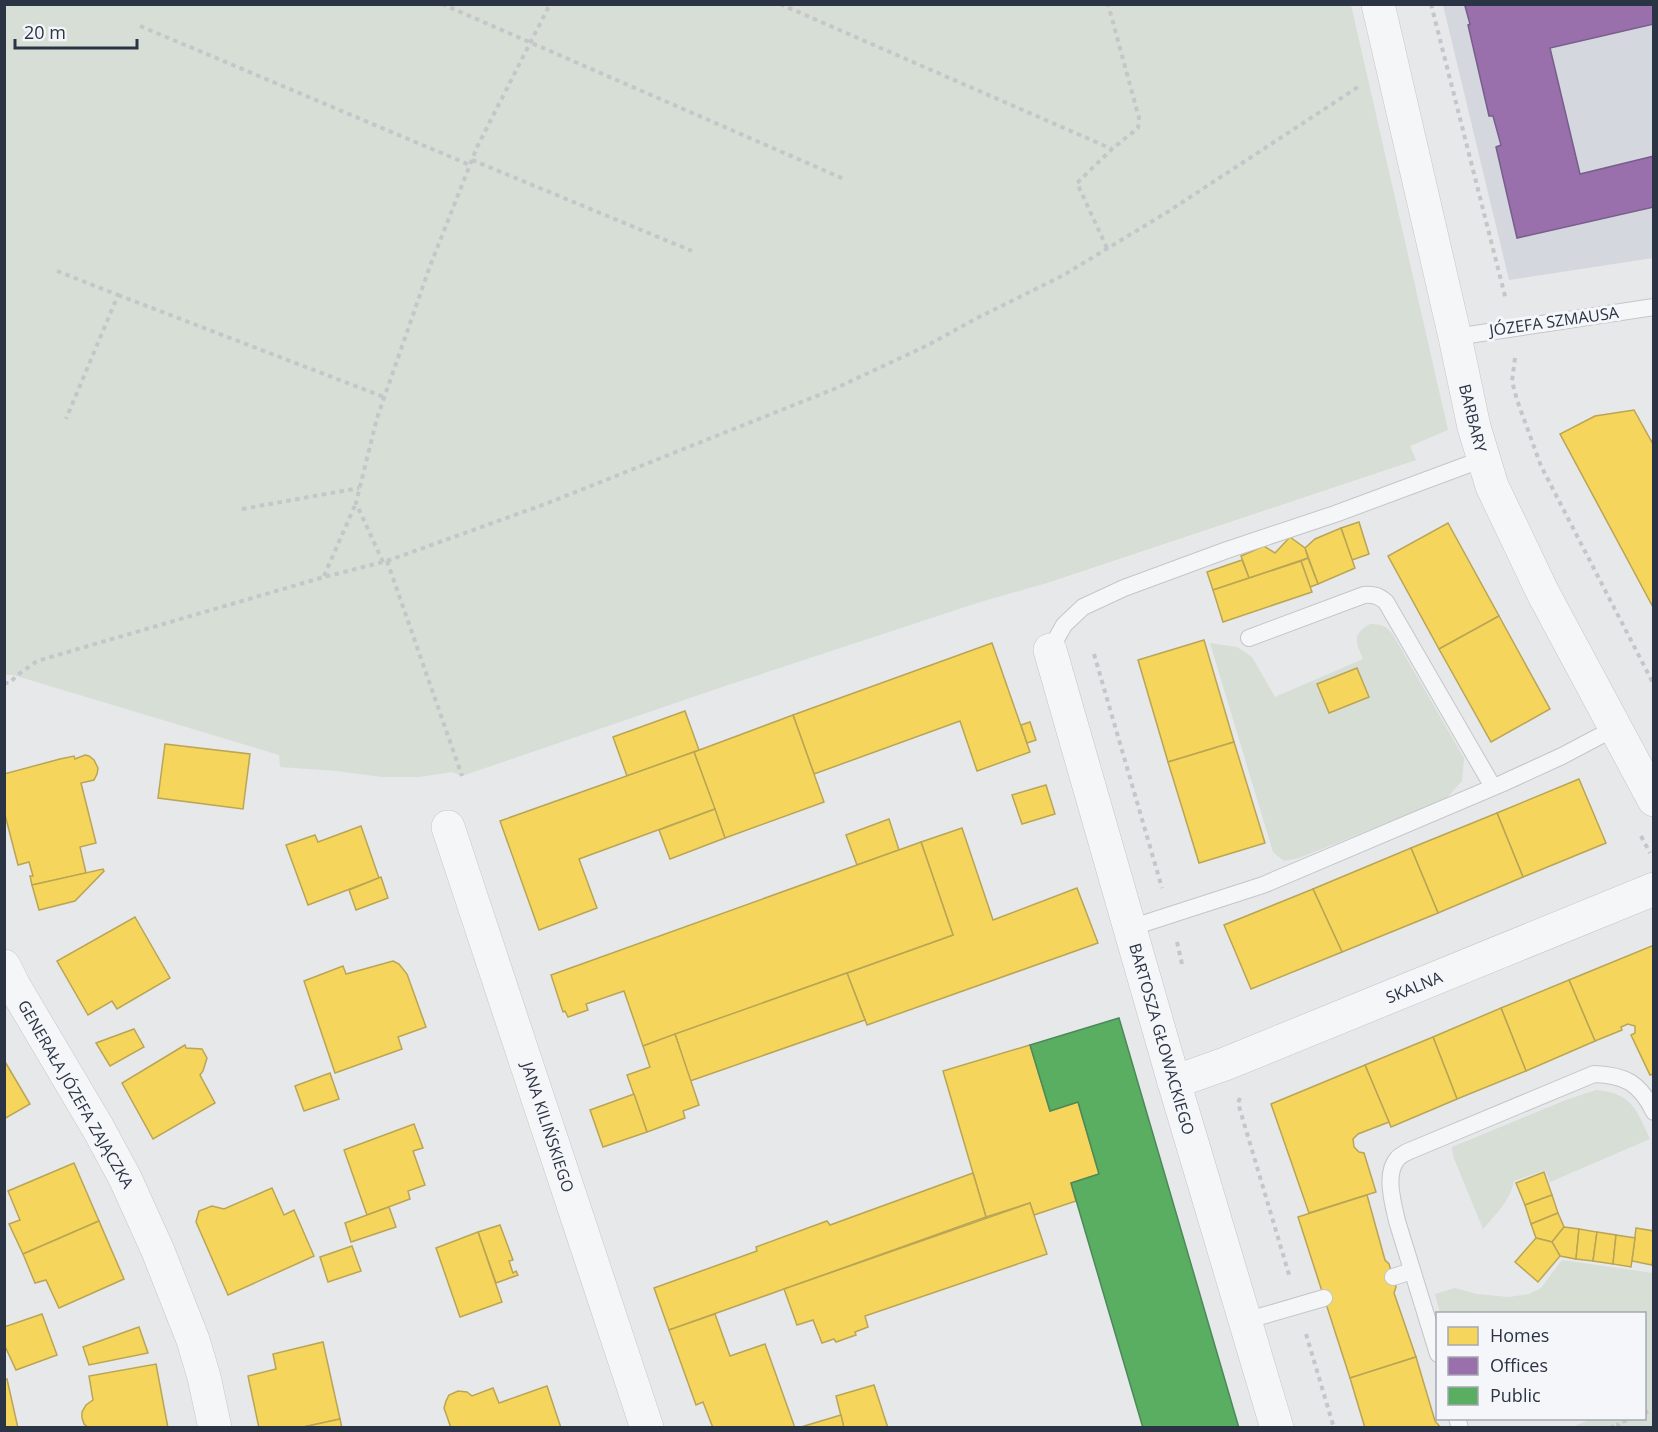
<svg xmlns="http://www.w3.org/2000/svg" width="1658" height="1432" font-family="'Open Sans',sans-serif">
<rect width="100%" height="100%" fill="#e6e8ea"/>
<polygon fill="#d4d7dd" points="1443,5 1653,5 1653,258 1509,280"/>
<g fill="#d6ded6">
<polygon points="5,4 1351,5 1448,430 1410,446 1416,460 1047,583 980,602 725,686 462,776 452,772 419,777 382,777 336,771 280,767 279,755 13,675 5,675"/>
<path d="M1370 624C1381 624 1387 626 1393 635L1464 758 1462 781 1445 800 1299 858 1284 861 1273 852 1210 643 1237 647 1252 657 1275 697 1363 659C1356 642 1351 635 1370 624Z"/>
<path d="M1596 1090C1632 1093 1636 1109 1650 1139L1550 1182 1545 1170 1514 1181C1510 1201 1496 1214 1483 1229L1453 1156 1452 1147 1566 1100Z"/>
<polygon points="1562,1260 1653,1273 1653,1427 1572,1427 1592,1419 1644,1418 1644,1314 1440,1313 1435,1294 1455,1288 1477,1294 1509,1297 1529,1294 1541,1288"/>
</g>
<g fill="#f6d55c" stroke="#b9a555" stroke-width="1.5">
<polygon points="1634,410 1654,446 1654,609 1560,434 1595,416"/>
<polygon points="1359,522 1369,554 1352,560 1341,528"/>
<polygon points="1448,523 1499,616 1439,649 1388,556"/>
<polygon points="1341,528 1355,568 1318,584 1305,548 1315,539"/>
<polygon points="1290,537 1305,548 1308,558 1249,578 1241,556 1264,546 1275,553"/>
<polygon points="1308,558 1318,584 1310,587 1301,561"/>
<polygon points="1242,560 1249,578 1213,590 1207,572"/>
<polygon points="1301,561 1312,592 1223,622 1213,590"/>
<polygon points="1499,616 1550,709 1491,742 1439,649"/>
<polygon points="1204,640 1234,742 1168,762 1138,660"/>
<polygon points="992,643 1030,752 977,771 960,721 814,774 793,715"/>
<polygon points="1357,668 1369,697 1329,713 1317,684"/>
<polygon points="685,711 699,750 627,776 613,737"/>
<polygon points="793,715 824,802 725,838 694,752"/>
<polygon points="1030,722 1036,740 1027,743 1021,725"/>
<polygon points="1234,742 1265,843 1199,863 1168,762"/>
<polygon points="165,744 250,754 243,809 158,798"/>
<polygon points="694,752 715,809 579,859 597,908 539,930 500,821"/>
<polygon points="85,755 89,756 94,760 98,768 97,774 94,780 81,783 96,843 80,847 86,873 32,885 30,876 33,876 29,862 18,865 4,811 4,774 60,759 74,756 75,759"/>
<polygon points="1579,779 1606,843 1523,877 1497,813"/>
<polygon points="1046,785 1055,814 1022,824 1012,795"/>
<polygon points="715,809 725,838 670,859 659,830"/>
<polygon points="1497,813 1523,877 1438,913 1411,848"/>
<polygon points="889,819 899,850 857,865 846,835"/>
<polygon points="361,826 379,878 308,905 286,845 315,835 318,842"/>
<polygon points="962,828 993,920 1077,888 1098,943 867,1025 847,973 953,935 921,842"/>
<polygon points="921,842 953,935 643,1046 624,991 586,1004 588,1010 568,1017 565,1011 563,1012 551,975"/>
<polygon points="1411,848 1438,913 1342,952 1313,889"/>
<polygon points="103,869 104,871 75,901 39,910 32,885"/>
<polygon points="381,877 388,898 356,910 349,890"/>
<polygon points="1313,889 1342,952 1251,989 1224,925"/>
<polygon points="135,917 170,978 117,1009 112,1001 88,1015 57,961"/>
<polygon points="1654,945 1654,1074 1650,1075 1631,1035 1635,1033 1635,1026 1628,1024 1621,1027 1622,1030 1595,1041 1569,980"/>
<polygon points="393,961 399,964 407,974 426,1027 398,1037 402,1049 335,1073 304,981 343,966 346,974"/>
<polygon points="847,973 865,1020 690,1081 675,1034"/>
<polygon points="1569,980 1595,1041 1526,1071 1501,1008"/>
<polygon points="1501,1008 1526,1071 1457,1099 1433,1037"/>
<polygon points="134,1029 144,1047 110,1066 96,1043"/>
<polygon points="675,1034 699,1105 683,1111 685,1118 647,1132 627,1075 650,1067 643,1046"/>
<polygon points="1433,1037 1457,1099 1391,1127 1365,1065"/>
<polygon points="185,1045 186,1048 202,1049 207,1058 203,1071 200,1075 215,1103 153,1139 122,1083"/>
<polygon points="1030,1045 1050,1111 1078,1102 1099,1174 1071,1183 1076,1201 1034,1215 1030,1203 986,1217 943,1071"/>
<polygon points="4,1060 30,1104 4,1119"/>
<polygon points="1365,1065 1389,1122 1358,1134 1353,1139 1354,1147 1359,1152 1364,1153 1376,1192 1309,1213 1271,1104"/>
<polygon points="330,1073 339,1099 304,1111 295,1086"/>
<polygon points="634,1094 647,1132 603,1147 590,1110"/>
<polygon points="414,1124 423,1148 413,1151 425,1185 408,1191 410,1199 367,1215 344,1150"/>
<polygon points="74,1163 99,1221 23,1254 9,1224 20,1220 8,1191"/>
<polygon points="1544,1172 1552,1195 1525,1205 1516,1183"/>
<polygon points="973,1173 986,1217 669,1330 654,1288 757,1251 756,1247 827,1221 830,1225"/>
<polygon points="272,1188 284,1215 294,1210 314,1256 228,1295 196,1222 199,1211 212,1206 224,1209"/>
<polygon points="1367,1195 1385,1260 1389,1264 1396,1287 1394,1293 1416,1357 1350,1378 1298,1217"/>
<polygon points="1552,1195 1558,1213 1531,1224 1525,1205"/>
<polygon points="1030,1203 1047,1254 865,1316 868,1327 855,1332 856,1335 836,1342 834,1339 822,1343 813,1320 797,1325 784,1289"/>
<polygon points="389,1207 396,1227 351,1242 345,1223"/>
<polygon points="1558,1213 1564,1227 1552,1242 1536,1238 1531,1224"/>
<polygon points="99,1221 124,1279 59,1308 46,1280 35,1283 23,1254"/>
<polygon points="500,1225 513,1260 509,1261 513,1273 516,1271 518,1275 496,1283 478,1232"/>
<polygon points="1564,1227 1579,1229 1576,1259 1560,1256 1552,1242"/>
<polygon points="1636,1228 1654,1231 1654,1252 1652,1265 1632,1261"/>
<polygon points="1579,1229 1597,1232 1593,1261 1576,1259"/>
<polygon points="478,1232 502,1302 460,1317 436,1248"/>
<polygon points="1597,1232 1616,1235 1613,1264 1593,1261"/>
<polygon points="1616,1235 1635,1238 1631,1267 1613,1264"/>
<polygon points="1536,1238 1552,1242 1560,1256 1538,1282 1515,1262"/>
<polygon points="352,1246 361,1271 328,1282 320,1257"/>
<polygon points="42,1314 57,1355 16,1370 4,1344 4,1327"/>
<polygon points="715,1314 730,1356 765,1344 795,1428 713,1428 703,1402 696,1405 669,1330"/>
<polygon points="139,1327 148,1353 89,1365 83,1347"/>
<polygon points="323,1342 340,1419 299,1428 259,1428 248,1376 276,1369 273,1354"/>
<polygon points="1416,1357 1435,1421 1441,1428 1365,1428 1350,1378"/>
<polygon points="156,1364 168,1428 89,1428 84,1424 82,1418 82,1412 86,1405 93,1400 89,1376"/>
<polygon points="4,1379 7,1379 18,1428 4,1428"/>
<polygon points="874,1385 888,1428 844,1428 836,1396"/>
<polygon points="547,1386 561,1428 451,1428 444,1408 446,1401 449,1395 458,1391 467,1392 472,1396 493,1388 499,1403"/>
<polygon points="841,1415 844,1428 801,1427"/>
<polygon points="340,1419 342,1428 299,1428"/>
</g>
<polygon fill="#9970ab" stroke="#785e8c" stroke-width="1.5" points="1472,4 1654,4 1654,24 1550,48 1580,174 1654,156 1654,207 1517,238 1496,147 1501,145 1493,116 1489,116 1468,25 1470,24 1465,6"/>
<polygon fill="#5aae61" stroke="#4c8959" stroke-width="1.5" points="1119,1018 1239,1428 1143,1428 1071,1183 1099,1174 1078,1102 1050,1111 1030,1045"/>
<g fill="none" stroke-linecap="round" stroke-linejoin="round">
<g stroke="#c4c6c8" stroke-width="18">
<g id="service">
<polyline points="1455,337 1654,307"/>
<path d="M1249 638 1364 595C1374 594 1379 596 1386 602L1493 787"/>
<polyline points="1050,650 1064,625 1083,607 1124,588 1227,550 1335,514 1483,459"/>
<polyline points="1130,928 1263,885 1501,784 1562,756 1615,728"/>
<polyline points="1393,1277 1412,1271"/>
<polyline points="1245,1321 1324,1298"/>
<path d="M1438 1354 1397 1221C1393 1203 1384 1173 1398 1158 1401 1155 1404 1154 1407 1152L1594 1074C1625 1075 1640 1083 1654 1112"/>
<polyline points="1457,1418 1460,1428"/>
</g>
</g>
<g stroke="#c4c6c8" stroke-width="34">
<g id="minor">
<polyline points="1378,4 1455,337 1474,427 1492,486 1543,593 1654,800"/>
<polyline points="1050,650 1174,1082 1277,1428"/>
<polyline points="448,827 647,1428"/>
<polyline points="4,966 14,986 98,1128 125,1178 158,1251 193,1340 204,1377 215,1428"/>
<polyline points="1174,1082 1225,1064 1654,889"/>
</g>
</g>
<g stroke="#c5c6ca" stroke-width="4" stroke-dasharray="4.5 4.5" stroke-linecap="butt">
<polyline points="442,4 844,179"/>
<polyline points="780,4 1112,149"/>
<polyline points="1431,4 1506,300"/>
<polyline points="140,26 470,165"/>
<polyline points="472,160 692,251"/>
<polyline points="1107,248 1077,183 1112,149 1138,128 1139,118 1108,4"/>
<polyline points="57,271 118,295 66,419"/>
<polyline points="118,295 384,397"/>
<polyline points="1515,358 1512,381 1517,400 1541,466 1654,685"/>
<polyline points="242,509 359,488"/>
<polyline points="387,561 462,776"/>
<polyline points="383,562 356,503 377,418 430,266 477,147 550,4"/>
<polyline points="324,576 356,503"/>
<polyline points="1094,654 1162,888"/>
<polyline points="4,683 10,683 16,676 37,661 324,577 387,561 548,503 834,389 928,345 979,317 1062,276 1169,211 1358,87"/>
<polyline points="1641,836 1650,853"/>
<polyline points="1177,942 1182,964"/>
<polyline points="1240,1098 1238,1103 1290,1278"/>
<polyline points="1306,1334 1334,1428"/>
<polyline points="1644,1413 1654,1409"/>
<polyline points="1610,1428 1618,1424"/>
<polyline points="1619,1428 1618,1424 1631,1418"/>
</g>
<use href="#service" stroke="#f5f6f7" stroke-width="16"/>
<use href="#minor" stroke="#f5f6f7" stroke-width="33"/>
</g>
<g text-anchor="middle" stroke-width="6" stroke-linejoin="round" paint-order="stroke">
<g font-size="16" fill="#2b3445" stroke="#f4f6f9">
<text transform="translate(1554 321) rotate(-8)" y="6">JÓZEFA SZMAUSA</text>
<text transform="translate(1473 418) rotate(76)" y="6">BARBARY</text>
<text transform="translate(1414 987) rotate(-22)" y="6">SKALNA</text>
<text transform="translate(1162 1039) rotate(74)" y="6">BARTOSZA GŁOWACKIEGO</text>
<text transform="translate(76 1094) rotate(60)" y="6">GENERAŁA JÓZEFA ZAJĄCZKA</text>
<text transform="translate(548 1127) rotate(72)" y="6">JANA KILIŃSKIEGO</text>
</g>
</g>
<rect width="1658" height="1432" fill="none" stroke="#2b3445" stroke-width="12"/>
<rect x="1436" y="1312" width="210" height="108" fill="#f4f6f9" stroke="#a4a8b1" stroke-width="1.5"/>
<rect x="1448" y="1327" width="30" height="18" fill="#f6d55c" stroke="#a4a8b1" stroke-width="1.5"/>
<text x="1490" y="1342" font-size="18" fill="#2b3445">Homes</text>
<rect x="1448" y="1357" width="30" height="18" fill="#9970ab" stroke="#a4a8b1" stroke-width="1.5"/>
<text x="1490" y="1372" font-size="18" fill="#2b3445">Offices</text>
<rect x="1448" y="1387" width="30" height="18" fill="#5aae61" stroke="#a4a8b1" stroke-width="1.5"/>
<text x="1490" y="1402" font-size="18" fill="#2b3445">Public</text>
<path d="M15 39v9h122v-9" fill="none" stroke="#2b3445" stroke-width="3"/>
<text x="24" y="39" font-size="18" fill="#2b3445" stroke="#f4f6f9" stroke-width="4.5" paint-order="stroke">20 m</text>
</svg>
